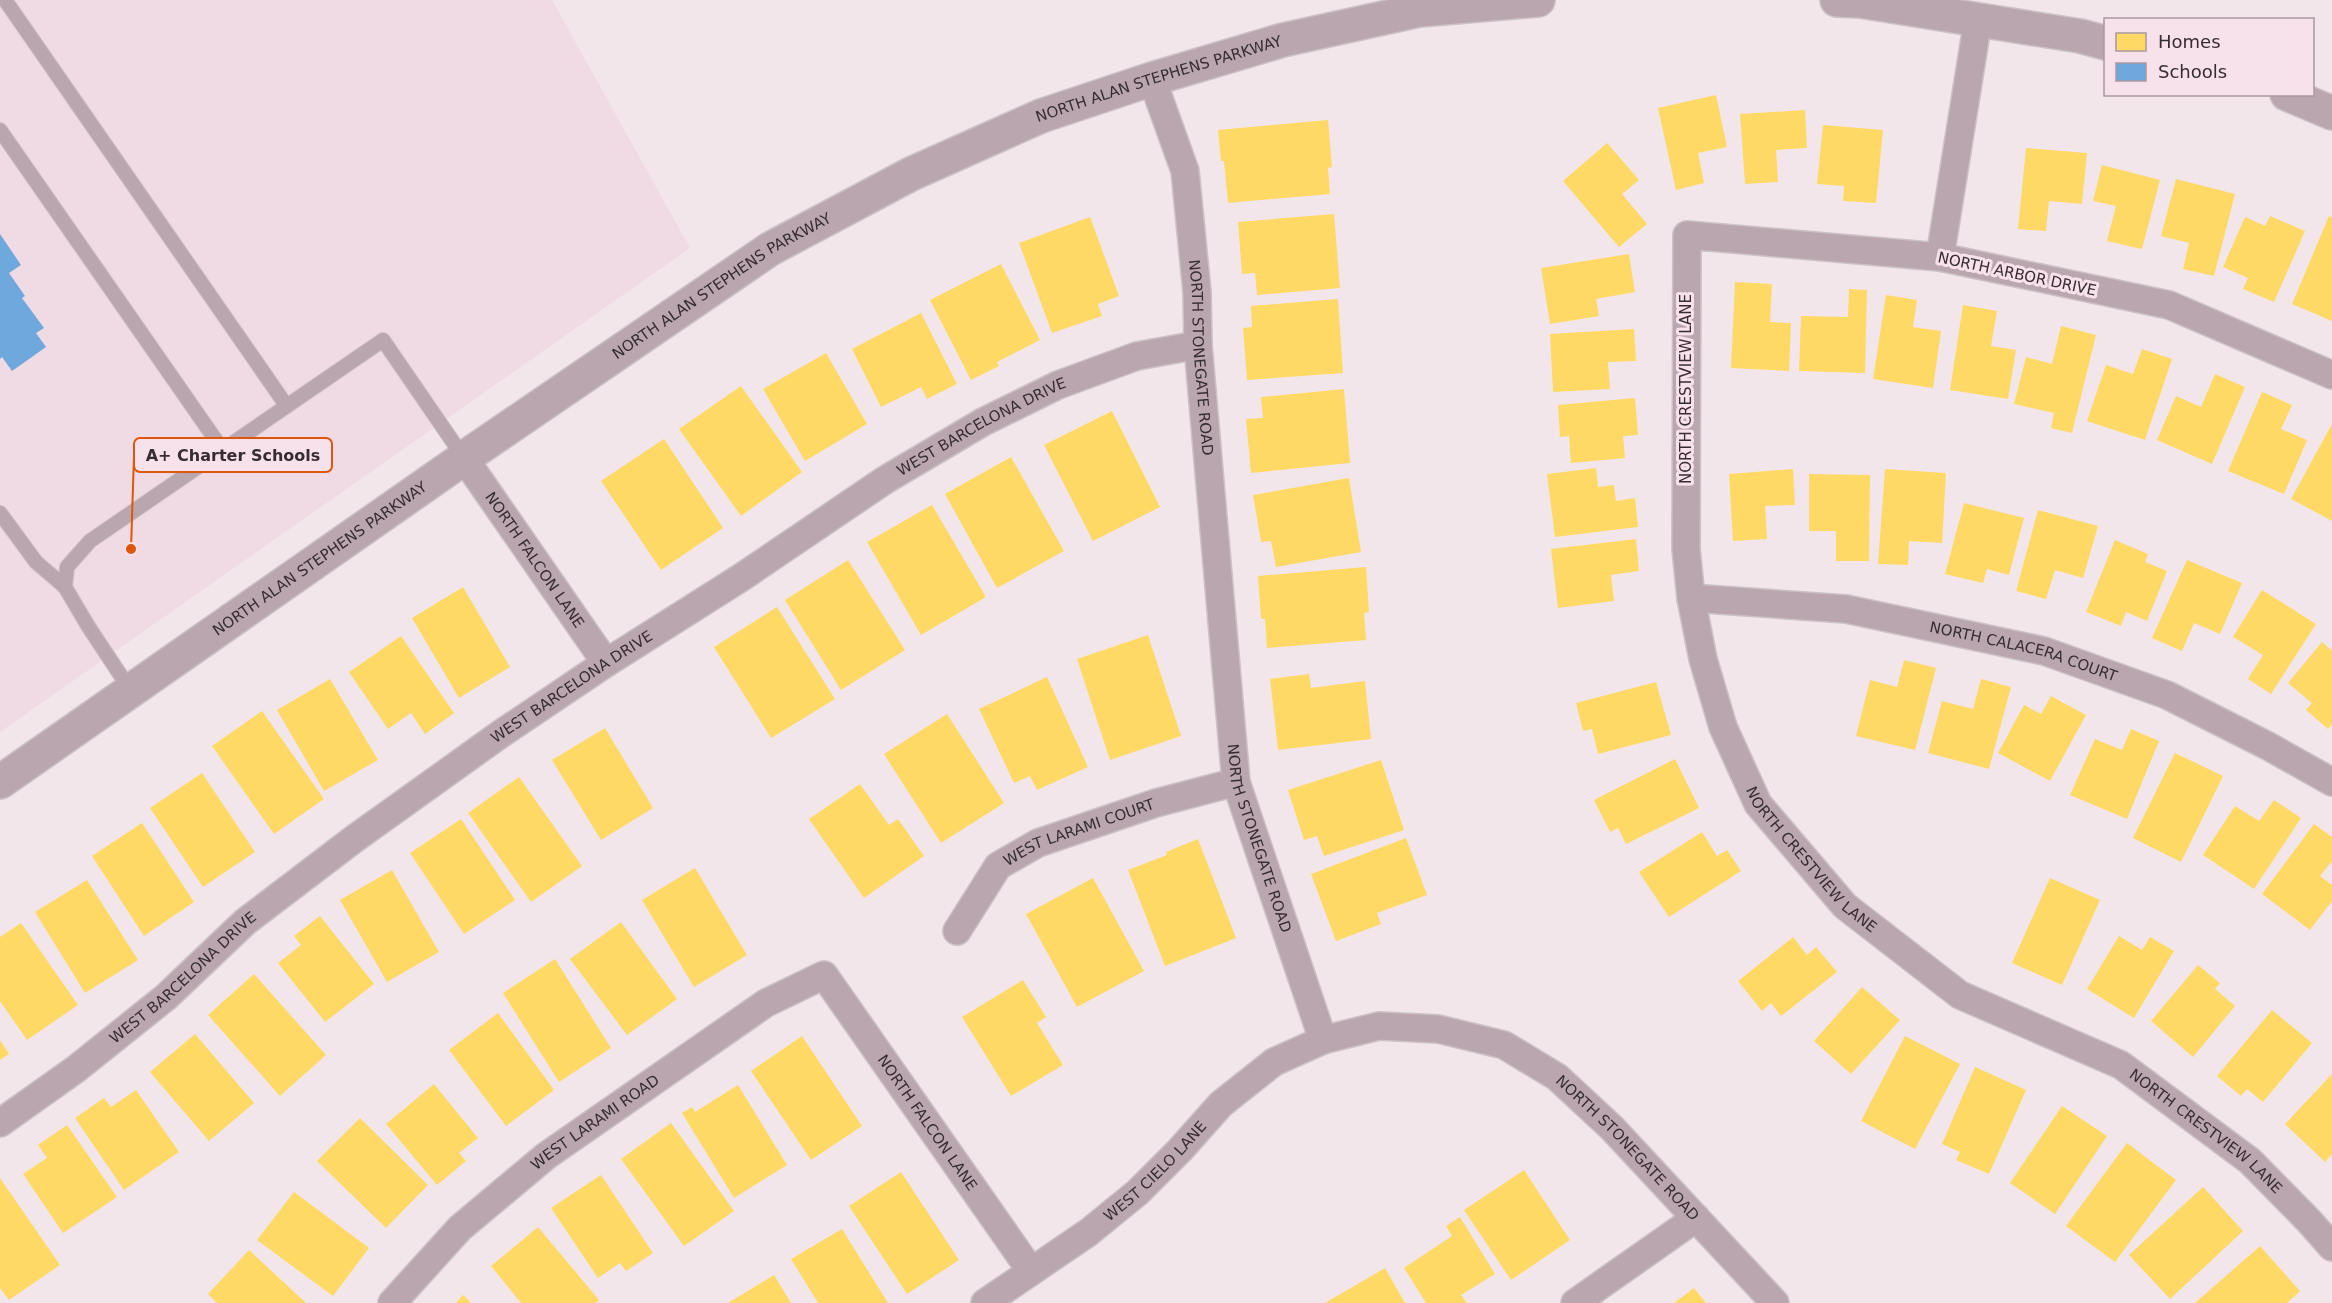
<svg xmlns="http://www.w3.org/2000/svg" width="2332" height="1303" font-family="'DejaVu Sans',sans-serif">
<rect width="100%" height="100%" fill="#f2e6eb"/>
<polygon fill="#f0dae3" points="0,0 552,0 690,248 0,732"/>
<g fill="#ffd966">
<polygon points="1716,95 1727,147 1698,153 1704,183 1676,190 1658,108"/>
<polygon points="1805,110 1807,148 1776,150 1778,182 1745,184 1740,114"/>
<polygon points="1328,120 1332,167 1328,168 1330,194 1228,203 1224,161 1221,161 1218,130"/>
<polygon points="1823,125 1883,130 1876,203 1843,201 1844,186 1817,184"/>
<polygon points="1607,143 1639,180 1622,194 1647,224 1619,247 1563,181"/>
<polygon points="2026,148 2087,153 2082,204 2049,201 2046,231 2018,229"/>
<polygon points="2102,165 2160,180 2142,249 2107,241 2116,206 2093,201"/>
<polygon points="2176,179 2235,194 2214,276 2183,269 2189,243 2161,236"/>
<polygon points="1334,214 1340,288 1257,295 1255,273 1242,274 1238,222"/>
<polygon points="2270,216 2305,231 2274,302 2243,289 2248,278 2223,267 2245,217 2265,226"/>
<polygon points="2329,216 2332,217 2332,321 2292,304"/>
<polygon points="1090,217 1119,296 1098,304 1102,316 1052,333 1019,243"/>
<polygon points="1629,254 1635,292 1596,299 1599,316 1550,324 1541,268"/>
<polygon points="1001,264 1040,340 997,362 999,366 971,380 930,300"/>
<polygon points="1735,282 1772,284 1770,322 1791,323 1789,371 1731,368"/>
<polygon points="1849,289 1867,290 1865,373 1799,371 1801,316 1848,317"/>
<polygon points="1886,295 1917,300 1913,327 1941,331 1933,388 1873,379"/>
<polygon points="1338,299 1343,373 1247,380 1243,328 1252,327 1251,306"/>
<polygon points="1963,305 1997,311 1991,346 2016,350 2008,399 1950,390"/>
<polygon points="921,313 957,384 927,399 921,387 881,407 852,349"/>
<polygon points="2061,326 2096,335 2072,433 2051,428 2054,413 2014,404 2026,357 2052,364"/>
<polygon points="1634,329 1636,361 1608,362 1610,389 1553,392 1550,334"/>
<polygon points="2142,349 2172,359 2145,440 2087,421 2106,365 2133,374"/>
<polygon points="826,353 867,424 805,461 763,389"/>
<polygon points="2215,374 2245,387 2212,464 2157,440 2176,396 2201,407"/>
<polygon points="741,386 802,472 741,516 679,429"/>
<polygon points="1344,389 1350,463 1251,473 1246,419 1263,418 1261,397"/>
<polygon points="2262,392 2292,405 2281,429 2307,440 2284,494 2228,471"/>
<polygon points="1635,398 1638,435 1623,436 1625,458 1571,463 1569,436 1560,437 1558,405"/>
<polygon points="1112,411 1160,507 1093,541 1044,445"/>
<polygon points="2332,424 2332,521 2291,499"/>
<polygon points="664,439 723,528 661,570 601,481"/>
<polygon points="1011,457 1064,551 997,588 945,494"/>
<polygon points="1596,468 1598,487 1614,485 1616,501 1635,498 1638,527 1555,537 1547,474"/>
<polygon points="1793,469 1795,505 1765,506 1767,539 1733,541 1729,474"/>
<polygon points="1885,469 1946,473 1942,543 1909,541 1908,565 1878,564"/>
<polygon points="1809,474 1870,475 1869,561 1836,561 1836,531 1809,531"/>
<polygon points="1349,478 1361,552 1276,567 1271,541 1261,542 1253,495"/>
<polygon points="1964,503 2024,518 2009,575 1987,569 1983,583 1945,574"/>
<polygon points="932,505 986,597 921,635 867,542"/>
<polygon points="2038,510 2098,526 2083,578 2055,570 2046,599 2016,591"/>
<polygon points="1636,539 1639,571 1611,575 1614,601 1558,608 1551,549"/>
<polygon points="2115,540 2148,554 2145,562 2167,571 2147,621 2126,612 2121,626 2086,612"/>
<polygon points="848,560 905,650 841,690 785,600"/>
<polygon points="2187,560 2242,583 2220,634 2194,623 2182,651 2152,638"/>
<polygon points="1366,567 1369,612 1364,613 1366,640 1267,648 1265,619 1261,619 1258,576"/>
<polygon points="463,587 510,667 459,698 412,618"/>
<polygon points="2262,590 2316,624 2271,694 2248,679 2263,655 2233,637"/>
<polygon points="777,607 835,699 771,738 714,647"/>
<polygon points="1148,635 1181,736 1110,760 1077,659"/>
<polygon points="401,636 454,713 425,734 411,713 388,729 349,672"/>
<polygon points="2322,642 2332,651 2332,724 2328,729 2306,710 2312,703 2288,683"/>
<polygon points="1904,660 1936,668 1915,750 1856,736 1870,680 1897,687"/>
<polygon points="1309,674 1311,688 1365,681 1371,739 1278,750 1270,679"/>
<polygon points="1047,677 1088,767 1037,790 1030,776 1014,783 979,709"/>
<polygon points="330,679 378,760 324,791 277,710"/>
<polygon points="1981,679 2011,687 1989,769 1928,753 1942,701 1973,709"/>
<polygon points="1656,682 1671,735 1598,754 1592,729 1583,731 1576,703"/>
<polygon points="2051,696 2086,715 2050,781 1998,753 2024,705 2041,714"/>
<polygon points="262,711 324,799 274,834 212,746"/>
<polygon points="947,714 1004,803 941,843 884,754"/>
<polygon points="605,728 653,808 601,840 552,760"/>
<polygon points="2131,729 2159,741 2127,819 2070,795 2095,739 2122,750"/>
<polygon points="2175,753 2223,776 2181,862 2133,838"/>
<polygon points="1675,759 1699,808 1626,844 1618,828 1610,832 1594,800"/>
<polygon points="1381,760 1404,830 1324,856 1317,836 1304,840 1288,790"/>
<polygon points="202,773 255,852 203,887 150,808"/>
<polygon points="519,777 582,866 531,902 468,813"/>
<polygon points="860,784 889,825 898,819 924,856 864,898 809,819"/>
<polygon points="2274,800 2301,818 2254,889 2203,855 2235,806 2259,821"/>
<polygon points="461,819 515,900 464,934 410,853"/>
<polygon points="142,823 194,902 144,936 92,856"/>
<polygon points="2314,824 2332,837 2332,861 2320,876 2332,885 2332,901 2310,930 2262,894"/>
<polygon points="1702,832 1717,856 1727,850 1741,871 1669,917 1639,872"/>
<polygon points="1406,838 1427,895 1377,913 1381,924 1336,941 1311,874"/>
<polygon points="1198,839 1236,938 1165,966 1128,870 1167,855 1166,852"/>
<polygon points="695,868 747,955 694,987 642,900"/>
<polygon points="392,870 439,952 387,982 340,900"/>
<polygon points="1093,878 1144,971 1077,1007 1026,914"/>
<polygon points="2050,878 2100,900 2062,985 2012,963"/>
<polygon points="87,880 138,960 85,993 35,912"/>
<polygon points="320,916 374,984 325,1022 278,963 301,945 294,936"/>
<polygon points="621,922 677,999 627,1035 570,959"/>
<polygon points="21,923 78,1005 27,1040 0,1001 0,937"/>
<polygon points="2119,936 2142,950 2150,937 2174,951 2134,1018 2087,989"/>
<polygon points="1793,937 1807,955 1816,947 1837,972 1781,1016 1771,1003 1762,1011 1738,981"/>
<polygon points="555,959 611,1048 559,1082 503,993"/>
<polygon points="2198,965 2220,983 2215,989 2235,1006 2193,1057 2151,1021"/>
<polygon points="254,974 326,1055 280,1096 208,1015"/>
<polygon points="1023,980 1046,1017 1037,1023 1063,1065 1011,1096 962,1017"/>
<polygon points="1862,987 1900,1020 1851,1074 1814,1041"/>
<polygon points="2272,1010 2312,1043 2263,1102 2247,1089 2241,1096 2217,1076"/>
<polygon points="498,1013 554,1090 506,1126 449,1050"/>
<polygon points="195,1034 254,1103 209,1141 150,1072"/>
<polygon points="802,1036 862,1126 811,1160 751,1071"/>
<polygon points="1905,1036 1960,1064 1915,1149 1861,1121"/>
<polygon points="0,1040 9,1054 0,1060"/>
<polygon points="1975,1067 2026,1090 1989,1174 1956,1160 1960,1152 1942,1144"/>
<polygon points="2332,1074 2332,1154 2325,1162 2285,1124"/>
<polygon points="434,1084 478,1138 459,1153 466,1161 437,1185 386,1124"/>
<polygon points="738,1085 787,1165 734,1198 682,1113 692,1107 695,1112"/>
<polygon points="136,1090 179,1152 124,1190 75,1118 104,1098 111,1107"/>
<polygon points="2062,1106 2107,1136 2055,1214 2010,1183"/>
<polygon points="360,1118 428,1185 386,1228 317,1161"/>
<polygon points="671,1123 734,1211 684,1246 621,1159"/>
<polygon points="67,1125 117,1197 63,1233 23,1174 47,1158 38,1145"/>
<polygon points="2127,1143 2176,1180 2115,1262 2066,1226"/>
<polygon points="1524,1170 1570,1240 1511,1280 1464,1210"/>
<polygon points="901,1172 959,1260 907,1294 849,1206"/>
<polygon points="601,1175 653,1253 626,1271 620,1263 598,1278 551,1208"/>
<polygon points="0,1178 60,1265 9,1300 0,1288"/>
<polygon points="2203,1187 2243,1231 2170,1299 2129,1255"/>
<polygon points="294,1192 369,1248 333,1296 257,1240"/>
<polygon points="1460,1217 1495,1274 1461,1295 1467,1303 1426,1303 1404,1268 1452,1236 1446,1226"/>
<polygon points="538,1227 599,1300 595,1303 521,1303 491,1266"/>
<polygon points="842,1229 888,1303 818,1303 791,1259"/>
<polygon points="2260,1246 2300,1291 2287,1303 2195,1303"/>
<polygon points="249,1250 306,1303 217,1303 208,1294"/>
<polygon points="1385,1268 1405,1303 1325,1303"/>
<polygon points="774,1275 791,1303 728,1303"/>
<polygon points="1694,1288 1706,1303 1674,1303"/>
<polygon points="463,1295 471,1303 456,1303"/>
</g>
<polygon fill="#6fa8dc" points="0,234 21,265 9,273 25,296 22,298 44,328 36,333 46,347 12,371 2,357 0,359"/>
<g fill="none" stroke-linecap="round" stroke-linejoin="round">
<g stroke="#ccc2c6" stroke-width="16">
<g id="service">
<polyline points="5,0 286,405"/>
<polyline points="0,130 222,449"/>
<polyline points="0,513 36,562 65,587"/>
<polyline points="131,691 88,626 65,587 67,567 90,541 383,340 464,458"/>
</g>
</g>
<g stroke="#ccc2c6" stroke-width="30">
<g id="minor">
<path id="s1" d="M1152 79 1185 171 1197 292 1198 345 1236 782 1323 1040 1379 1026 1438 1029 1504 1045 1557 1077 1612 1128 1775 1303"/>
<polyline points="1940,257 1978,20"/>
<path id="s2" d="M2332 375 2169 305 1940 257 1687 235 1686 549 1691 598 1703 659 1723 727 1758 804 1845 906 1960 995 2121 1065 2250 1161 2309 1221 2332 1247"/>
<path id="s3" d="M464 458 606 663"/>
<path id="s4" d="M1691 598 1846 609 2044 651 2167 695 2268 746 2332 782"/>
<path id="s5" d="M957 931 998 866 1038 843 1156 803 1236 782"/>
<path id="s6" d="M0 1123 76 1069 166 997 245 922 354 839 502 733 606 663 742 577 885 480 983 422 1058 385 1137 356 1198 345"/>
<path id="s7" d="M392 1303 460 1228 546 1156 766 1003 824 975 1031 1271"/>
<path id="s8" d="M985 1303 1089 1232 1138 1192 1180 1150 1221 1104 1274 1062 1323 1040"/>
<polyline points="1575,1303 1696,1218"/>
</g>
</g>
<g stroke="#ccc2c6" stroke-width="36">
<g id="tertiary">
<polyline points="1837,0 1860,1 2080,36 2106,43"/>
<polyline points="2287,94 2332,113"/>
<path id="s9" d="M0 782 464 458 770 249 911 174 1041 116 1152 79 1283 40 1420 10 1538 0"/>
</g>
</g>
<use href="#service" stroke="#baa6af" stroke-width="14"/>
<use href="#minor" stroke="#baa6af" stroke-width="27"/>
<use href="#tertiary" stroke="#baa6af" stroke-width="33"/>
</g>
<g text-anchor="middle" stroke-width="6" stroke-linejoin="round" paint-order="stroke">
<g font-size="15" fill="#362d31" stroke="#f7e1ea">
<text dy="5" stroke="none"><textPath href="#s9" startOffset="1362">NORTH ALAN STEPHENS PARKWAY</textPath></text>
<text transform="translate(2017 274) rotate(12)" y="5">NORTH ARBOR DRIVE</text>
<text dy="5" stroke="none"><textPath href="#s9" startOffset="876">NORTH ALAN STEPHENS PARKWAY</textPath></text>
<text dy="5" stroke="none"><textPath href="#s1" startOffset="285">NORTH STONEGATE ROAD</textPath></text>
<text transform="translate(1686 389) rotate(-90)" y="5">NORTH CRESTVIEW LANE</text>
<text dy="5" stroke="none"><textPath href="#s6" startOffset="1206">WEST BARCELONA DRIVE</textPath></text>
<text dy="5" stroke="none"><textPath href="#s9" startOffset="390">NORTH ALAN STEPHENS PARKWAY</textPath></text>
<text dy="5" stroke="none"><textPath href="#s3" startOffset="124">NORTH FALCON LANE</textPath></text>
<text dy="5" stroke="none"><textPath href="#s4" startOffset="338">NORTH CALACERA COURT</textPath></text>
<text dy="5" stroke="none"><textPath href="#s6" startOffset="720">WEST BARCELONA DRIVE</textPath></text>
<text dy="5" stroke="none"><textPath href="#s5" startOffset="165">WEST LARAMI COURT</textPath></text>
<text dy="5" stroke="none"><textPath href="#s1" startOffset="771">NORTH STONEGATE ROAD</textPath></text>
<text dy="5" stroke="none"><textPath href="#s2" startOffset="1323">NORTH CRESTVIEW LANE</textPath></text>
<text dy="5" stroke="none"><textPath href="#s6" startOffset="234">WEST BARCELONA DRIVE</textPath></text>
<text dy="5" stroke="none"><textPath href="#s7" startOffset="273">WEST LARAMI ROAD</textPath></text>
<text dy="5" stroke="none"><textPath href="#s7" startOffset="726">NORTH FALCON LANE</textPath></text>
<text dy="5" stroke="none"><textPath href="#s2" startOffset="1809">NORTH CRESTVIEW LANE</textPath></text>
<text dy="5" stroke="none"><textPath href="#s1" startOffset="1330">NORTH STONEGATE ROAD</textPath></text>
<text dy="5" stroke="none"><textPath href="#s8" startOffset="216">WEST CIELO LANE</textPath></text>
</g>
</g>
<path fill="none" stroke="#df570e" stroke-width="2" d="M131 549L134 455"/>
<circle fill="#df570e" stroke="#f7e1ea" stroke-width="2" cx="131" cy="549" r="6"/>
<rect fill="#f7e1ea" stroke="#df570e" stroke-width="2" x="134" y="438" width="198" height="34" rx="6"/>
<g font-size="16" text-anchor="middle" font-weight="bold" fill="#362d31">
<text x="233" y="461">A+ Charter Schools</text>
</g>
<rect x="2104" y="18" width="210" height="78" fill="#f7e1ea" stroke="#aa99a0" stroke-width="1.5"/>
<rect x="2116" y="33" width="30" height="18" fill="#ffd966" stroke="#aa99a0" stroke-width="1.5"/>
<text x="2158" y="48" font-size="18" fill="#362d31">Homes</text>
<rect x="2116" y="63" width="30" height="18" fill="#6fa8dc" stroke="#aa99a0" stroke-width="1.5"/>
<text x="2158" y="78" font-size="18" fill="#362d31">Schools</text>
</svg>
